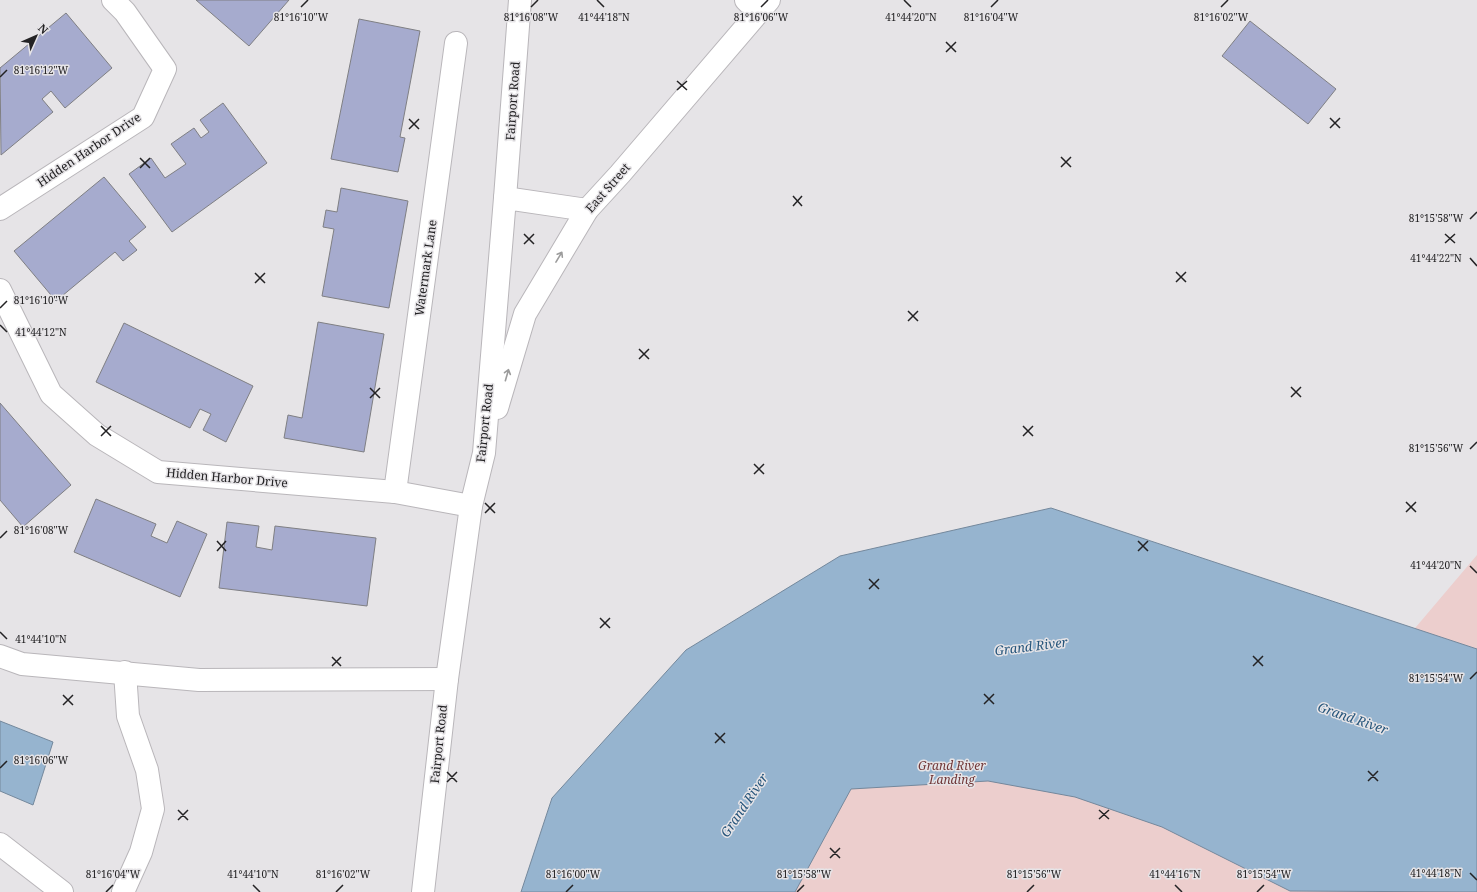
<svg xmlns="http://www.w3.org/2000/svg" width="1477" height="892" font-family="'Noto Serif',serif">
<rect width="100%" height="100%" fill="#e6e4e7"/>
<polygon fill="#eccecd" points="1477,555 1477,892 684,892 850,681 1338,719"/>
<g fill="#96b4cf" stroke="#74889c">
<polygon points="1051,508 1477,649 1477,892 1290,891 1162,827 1075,797 988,781 851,789 795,892 521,892 552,798 686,650 840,556"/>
<polygon points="0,721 53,742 33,805 0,791"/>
</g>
<g fill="#a6abce" stroke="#7f7f83">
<polygon points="196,0 289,0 249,46"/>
<polygon points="66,13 112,68 65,108 51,91 42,99 53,112 1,155 0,68"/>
<polygon points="359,19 420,31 400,137 405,138 398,172 331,159"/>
<polygon points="1250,21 1336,89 1308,124 1222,56"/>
<polygon points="223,103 267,163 172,232 129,174 151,158 165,178 186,164 171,144 194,128 201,138 209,132 200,120"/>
<polygon points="104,177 146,227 129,241 137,250 123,261 115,252 56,301 14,251"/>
<polygon points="341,188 408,201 389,308 322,296 334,229 323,227 326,210 337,212"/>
<polygon points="318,322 384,334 364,452 284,438 288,415 302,418"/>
<polygon points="124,323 253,386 226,442 203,430 211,414 200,409 190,428 96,382"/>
<polygon points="0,403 71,485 23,527 0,500"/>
<polygon points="96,499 156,524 151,536 167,543 177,521 207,534 180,597 74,552"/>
<polygon points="227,522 259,526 256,547 272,550 275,526 376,538 367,606 219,588"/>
</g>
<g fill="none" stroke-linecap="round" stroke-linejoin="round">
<g stroke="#b9b6ba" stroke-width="24">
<g id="minor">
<polyline points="746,0 758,12"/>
<polyline points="505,198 520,0"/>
<polyline points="0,209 143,117 165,69 125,12 113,0"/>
<polyline points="0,290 51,394 97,435 158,472 395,492 471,506"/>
<polyline points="395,492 456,43"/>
<polyline points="0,656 22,664 199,680 447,679"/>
<polyline points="0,844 62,892"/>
<polyline points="123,892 141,852 153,809 147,770 128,716 125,672"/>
</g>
</g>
<g stroke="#b9b6ba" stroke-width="24">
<g id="major">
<polyline points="497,408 525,314 587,210 620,174 769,0"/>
<polyline points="423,892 447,679 471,506 484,453 505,198 587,210"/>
</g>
</g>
<use href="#minor" stroke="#fff" stroke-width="22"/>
<use href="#major" stroke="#fff" stroke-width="22"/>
</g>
<defs><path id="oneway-shaft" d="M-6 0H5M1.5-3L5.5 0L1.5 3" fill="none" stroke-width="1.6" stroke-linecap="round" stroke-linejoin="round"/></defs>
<g stroke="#9c9c9c">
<use href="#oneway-shaft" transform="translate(559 257) rotate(-59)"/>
<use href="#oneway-shaft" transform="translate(507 375) rotate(-74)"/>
</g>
<path fill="none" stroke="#232224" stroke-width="1.5" d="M597 0 604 7M904 0 911 7M301 7 308 0M531 7 538 0M761 7 768 0M991 7 998 0M1221 7 1228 0M946 42 956 52M946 52 956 42M0 77 7 70M677 81 687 90M677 90 687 81M1330 118 1340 128M409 119 419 129M1330 128 1340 118M409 129 419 119M1061 157 1071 167M140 158 150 168M1061 167 1071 157M140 168 150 158M793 196 802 206M793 206 802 196M1470 219 1477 212M524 234 534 244M1445 234 1455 243M1445 243 1455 234M524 244 534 234M1470 258 1477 266M1176 272 1186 282M255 273 265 283M1176 282 1186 272M255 283 265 273M0 308 7 301M908 311 918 321M908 321 918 311M0 325 7 332M639 349 649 359M639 359 649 349M1291 387 1301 397M370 388 380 398M1291 397 1301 387M370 398 380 388M101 426 111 436M1023 426 1033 436M101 436 111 426M1023 436 1033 426M1470 449 1477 442M754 464 764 474M754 474 764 464M1406 502 1416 512M485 503 495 513M1406 512 1416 502M485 513 495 503M0 538 7 531M217 541 226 551M1138 541 1148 551M217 551 226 541M1138 551 1148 541M1470 566 1477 573M869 579 879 589M869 589 879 579M600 618 610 628M600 628 610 618M0 632 7 639M1253 656 1263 666M332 657 341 666M332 666 341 657M1253 666 1263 656M1470 679 1477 672M984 694 994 704M63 695 73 705M984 704 994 694M63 705 73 695M715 733 725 743M715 743 725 733M0 768 7 761M1368 771 1378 781M447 772 457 782M1368 781 1378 771M447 782 457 772M178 810 188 820M1099 810 1109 819M1099 819 1109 810M178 820 188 810M830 848 840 858M830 858 840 848M1470 873 1477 880M253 885 260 892M1175 885 1182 892M106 892 113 885M336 892 343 885M566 892 573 885M797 892 804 885M1027 892 1034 885M1257 892 1264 885"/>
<g text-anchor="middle" stroke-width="3" stroke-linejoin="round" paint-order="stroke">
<g font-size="12" fill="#232224" stroke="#e6e4e7">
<text transform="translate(513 101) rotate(-86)" y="4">Fairport Road</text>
<text transform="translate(89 150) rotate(-34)" y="4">Hidden Harbor Drive</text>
<text transform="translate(608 188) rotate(-49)" y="4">East Street</text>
<text transform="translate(426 268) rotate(-82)" y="4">Watermark Lane</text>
<text transform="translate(485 423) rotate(-84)" y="4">Fairport Road</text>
<text transform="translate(227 478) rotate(5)" y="4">Hidden Harbor Drive</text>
<text transform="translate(439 744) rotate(-84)" y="4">Fairport Road</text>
</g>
<g font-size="12" font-style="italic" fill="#703738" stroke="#e6e4e7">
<text x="952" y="770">Grand River<tspan x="952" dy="14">Landing</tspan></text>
</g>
<g font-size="13" font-style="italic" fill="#26557b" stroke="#e6e4e7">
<text transform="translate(1031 646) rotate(-7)" y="5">Grand River</text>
<text transform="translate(1353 718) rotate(19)" y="5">Grand River</text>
<text transform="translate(744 805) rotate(-56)" y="5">Grand River</text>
</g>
</g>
<g font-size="10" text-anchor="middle" fill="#232224" stroke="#e6e4e7" stroke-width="3" stroke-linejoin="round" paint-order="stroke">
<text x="301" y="21">81°16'10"W</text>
<text x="531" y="21">81°16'08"W</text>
<text x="604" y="21">41°44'18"N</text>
<text x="761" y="21">81°16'06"W</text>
<text x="911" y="21">41°44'20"N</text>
<text x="991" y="21">81°16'04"W</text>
<text x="1221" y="21">81°16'02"W</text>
<text x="41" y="74">81°16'12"W</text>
<text x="1436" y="222">81°15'58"W</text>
<text x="1436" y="262">41°44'22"N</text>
<text x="41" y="304">81°16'10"W</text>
<text x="41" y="336">41°44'12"N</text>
<text x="1436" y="452">81°15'56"W</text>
<text x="41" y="534">81°16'08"W</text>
<text x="1436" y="569">41°44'20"N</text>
<text x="41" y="643">41°44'10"N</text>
<text x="1436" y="682">81°15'54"W</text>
<text x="41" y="764">81°16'06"W</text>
<text x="1436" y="877">41°44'18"N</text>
<text x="113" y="878">81°16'04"W</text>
<text x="343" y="878">81°16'02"W</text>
<text x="804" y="878">81°15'58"W</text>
<text x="1034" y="878">81°15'56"W</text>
<text x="1264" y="878">81°15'54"W</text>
<text x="253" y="878">41°44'10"N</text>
<text x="573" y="878">81°16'00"W</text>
<text x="1175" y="878">41°44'16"N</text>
</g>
<g transform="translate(36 36) rotate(45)" stroke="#e6e4e7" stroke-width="3" paint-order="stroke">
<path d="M0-3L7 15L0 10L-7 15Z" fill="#232224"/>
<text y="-6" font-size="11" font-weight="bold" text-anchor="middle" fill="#232224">N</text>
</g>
</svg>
